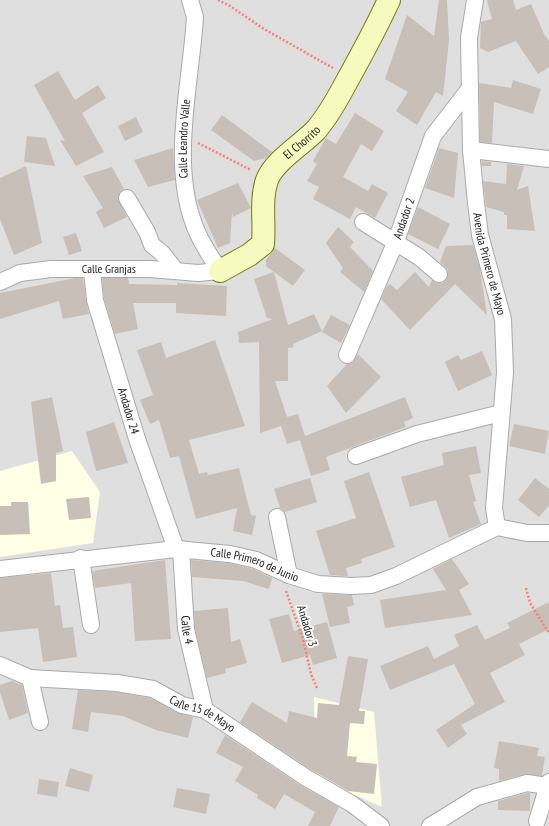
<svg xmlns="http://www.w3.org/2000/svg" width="549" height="826" font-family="'PT Sans Narrow',sans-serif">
<rect width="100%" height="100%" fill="#f2efe9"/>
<rect fill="#e0dfdf" x="0" y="0" width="549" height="826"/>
<g fill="#ffffe5">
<polygon points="72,451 100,492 93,543 0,557 0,471"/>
<polygon points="314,697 374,712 382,807 316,778"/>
</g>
<g fill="#c7bfb8">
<polygon points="439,0 447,0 449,40 443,96 436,92 417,125 396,111 408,92 385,79 407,15 434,36"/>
<polygon points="487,0 513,0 516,10 531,4 544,34 549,41 549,67 538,74 516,41 488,52 480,48 481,22 492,19"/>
<polygon points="58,71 75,100 98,85 106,98 82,113 104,152 76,166 60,140 65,141 34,85"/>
<polygon points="513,80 541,89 533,114 494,102 492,143 480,142 479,83 511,88"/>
<polygon points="355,113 384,131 372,151 361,144 343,177 368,191 372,184 388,193 375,218 356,207 350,219 313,199 319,187 307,181 317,164 313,161 326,138 336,144"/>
<polygon points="222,115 272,152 266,158 254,161 211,130"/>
<polygon points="136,117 143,132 125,141 118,126"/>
<polygon points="27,136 46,138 55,166 24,162"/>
<polygon points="173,148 175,180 148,187 134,160"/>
<polygon points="439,148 458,153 454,198 425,188"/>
<polygon points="482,161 491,162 491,166 482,166"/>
<polygon points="507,164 524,166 517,190 528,186 535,231 507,229 507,215 504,215 504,212 486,207 483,181 506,184"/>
<polygon points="26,166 42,243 14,255 0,219 0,178"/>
<polygon points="112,167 124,189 119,193 118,198 127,217 104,228 96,212 103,208 83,176"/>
<polygon points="238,183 251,208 233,217 232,212 230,243 218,248 197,200"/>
<polygon points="418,207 450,224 438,249 408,234"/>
<polygon points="338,227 354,242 350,247 373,271 364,292 340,272 343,268 326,243"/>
<polygon points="76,233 82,251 69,255 63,237"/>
<polygon points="473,245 480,269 487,315 455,284 410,330 381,299 387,286 390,284 397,290 415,272 429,287 432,280 437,283 443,283 448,275 448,270 440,262 446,246"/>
<polygon points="275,248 305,270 293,286 274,272 288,325 314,314 322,331 293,344 294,347 288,348 288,381 275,381 287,417 298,414 305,436 405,397 413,418 404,422 406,427 326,457 330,470 311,476 300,440 287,444 281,426 260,433 259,342 239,343 238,332 273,319 267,318 254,279 274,272 266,266 266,260"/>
<polygon points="75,278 83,278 86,301 89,314 63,319 59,301 0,319 0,293"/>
<polygon points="102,278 128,278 129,284 177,285 177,283 227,286 226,316 176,313 176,303 133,303 138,329 115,334 104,298"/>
<polygon points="331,315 350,325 341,343 322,332"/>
<polygon points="215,340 245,426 189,440 199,474 207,472 208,475 239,468 251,515 256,516 252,535 233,531 237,508 196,519 179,456 170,458 159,420 150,424 140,400 153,395 137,350 161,342 166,358"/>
<polygon points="482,351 492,375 458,391 445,362 458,355 461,360"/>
<polygon points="358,354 381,377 346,413 327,386 347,364 353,362"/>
<polygon points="52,397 63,451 56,453 56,481 41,484 31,402"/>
<polygon points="114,422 128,463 96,471 86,432"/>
<polygon points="514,424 549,431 545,454 509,446"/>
<polygon points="476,446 481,473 469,475 476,501 473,502 481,524 449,538 436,500 410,507 401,477 444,465 442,453"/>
<polygon points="369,472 395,547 361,559 362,563 346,568 348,576 330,575 316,531 356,518 344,481"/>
<polygon points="310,478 317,502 285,512 280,508 274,489"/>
<polygon points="535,478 549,489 549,505 539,517 518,500"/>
<polygon points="89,497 91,518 69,520 66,499"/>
<polygon points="11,502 28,502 30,534 0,535 0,506 11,506"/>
<polygon points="452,559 469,584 459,590 472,615 385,628 380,600 446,590 433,569"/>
<polygon points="165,560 171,639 135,641 131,583 95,588 92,571"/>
<polygon points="191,560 228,563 253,569 272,578 269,589 243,581 192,577"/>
<polygon points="51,573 55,606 60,605 63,628 73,627 77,657 43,662 38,628 0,632 0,578"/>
<polygon points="322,594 352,595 354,605 347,607 350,623 330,627"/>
<polygon points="549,602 549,629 519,644 525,655 490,673 505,702 461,725 467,734 448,748 436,730 475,704 454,664 390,690 380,666 428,646 434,659 459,646 454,635 477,625 485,640 510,628 507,623"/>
<polygon points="228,608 231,642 240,639 247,663 225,669 226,673 207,678 195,628 194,611"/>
<polygon points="289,614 294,631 327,622 337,658 313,665 310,655 282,663 269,619"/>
<polygon points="348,656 368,659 359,711 365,711 364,724 350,723 347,756 357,757 356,762 377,764 374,794 348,791 310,769 240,722 252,702 287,723 289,711 317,718 318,703 339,705"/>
<polygon points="12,681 22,685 28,713 9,720 0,692 0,685"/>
<polygon points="78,690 116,692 150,698 178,713 193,717 188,738 156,730 123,716 91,712 88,732 72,729"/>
<polygon points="225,735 300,785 339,807 330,826 308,826 315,812 284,794 275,809 257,798 258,795 235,781 243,767 216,753"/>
<polygon points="499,741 539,748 537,756 545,757 542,776 525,774 499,781 499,769 494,768"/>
<polygon points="70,768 93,775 89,792 65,786"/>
<polygon points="39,779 59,782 57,797 37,794"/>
<polygon points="177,788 210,794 206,814 173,807"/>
<polygon points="528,793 530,793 530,811 498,810 498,801"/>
</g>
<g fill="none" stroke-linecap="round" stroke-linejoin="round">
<g stroke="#a9a9a9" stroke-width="18">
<g id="street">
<path id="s1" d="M475 0 469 38 471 150 476 203 480 235 503 319 505 372 494 508 497 527"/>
<polyline points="471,150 549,159"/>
<polyline points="127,198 147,232 152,245 162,253 176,271"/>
<polyline points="363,222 419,257 439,274"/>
<path id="s2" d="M92 270 95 300 137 439 176 549"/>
<path id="s3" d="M0 282 20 273 51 269H150L198 273 220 271C212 259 204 247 198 234 168 169 191 85 195 17L190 0"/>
<path id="s4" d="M347 355 396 241 433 136 470 88"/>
<polyline points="356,456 417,434 501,413"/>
<polyline points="277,517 289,575"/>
<polyline points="497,527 527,533 549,533"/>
<path id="s5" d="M181 549 186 629 205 710"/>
<polyline points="81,558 91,625"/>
<path id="s6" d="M0 569 176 549 230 554 256 560 289 575 318 584 351 586 371 585 396 576 497 527"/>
<path id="s7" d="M0 665 30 678 117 683 153 689 182 705 205 710 305 777 352 804 381 826"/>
<polyline points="30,678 40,722"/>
<polyline points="537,821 549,782"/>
<polyline points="430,826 477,797 527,783 547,786"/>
</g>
</g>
<g stroke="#707d05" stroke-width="24">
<g id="secondary">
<path id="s8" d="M220 271 249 255 263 244C265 223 260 200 267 180 274 161 303 144 316 130 328 116 338 98 347 81 362 54 376 28 389 0"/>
</g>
</g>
<g stroke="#fa8072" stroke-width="2.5" stroke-dasharray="2 2" stroke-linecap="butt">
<polyline points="218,0 230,6 264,29 333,68"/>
<polyline points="198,143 251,170"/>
<polyline points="526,588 530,603 549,633"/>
<polyline points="286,591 303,639 311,674 317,688"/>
</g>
<use href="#street" stroke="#fff" stroke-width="16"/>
<use href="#secondary" stroke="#f7fabf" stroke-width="22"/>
</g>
<g text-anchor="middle" stroke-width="3.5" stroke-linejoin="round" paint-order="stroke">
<g font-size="12" fill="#222" stroke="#fff">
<text dy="4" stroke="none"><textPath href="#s3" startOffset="363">Calle Leandro Valle</textPath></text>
<text dy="4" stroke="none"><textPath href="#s8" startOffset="167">El Chorrito</textPath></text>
<text dy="4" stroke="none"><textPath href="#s4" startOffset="148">Andador 2</textPath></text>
<text dy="4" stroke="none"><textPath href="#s1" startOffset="266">Avenida Primero de Mayo</textPath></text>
<text dy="4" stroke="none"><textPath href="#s3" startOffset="111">Calle Granjas</textPath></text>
<text dy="4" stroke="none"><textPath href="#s2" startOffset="146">Andador 24</textPath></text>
<text dy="4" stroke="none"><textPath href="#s6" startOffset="258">Calle Primero de Junio</textPath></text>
<text transform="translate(307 626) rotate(73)" y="4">Andador 3</text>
<text dy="4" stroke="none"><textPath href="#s5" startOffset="81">Calle 4</textPath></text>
<text dy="4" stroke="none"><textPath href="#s7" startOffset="212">Calle 15 de Mayo</textPath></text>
</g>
</g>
</svg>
